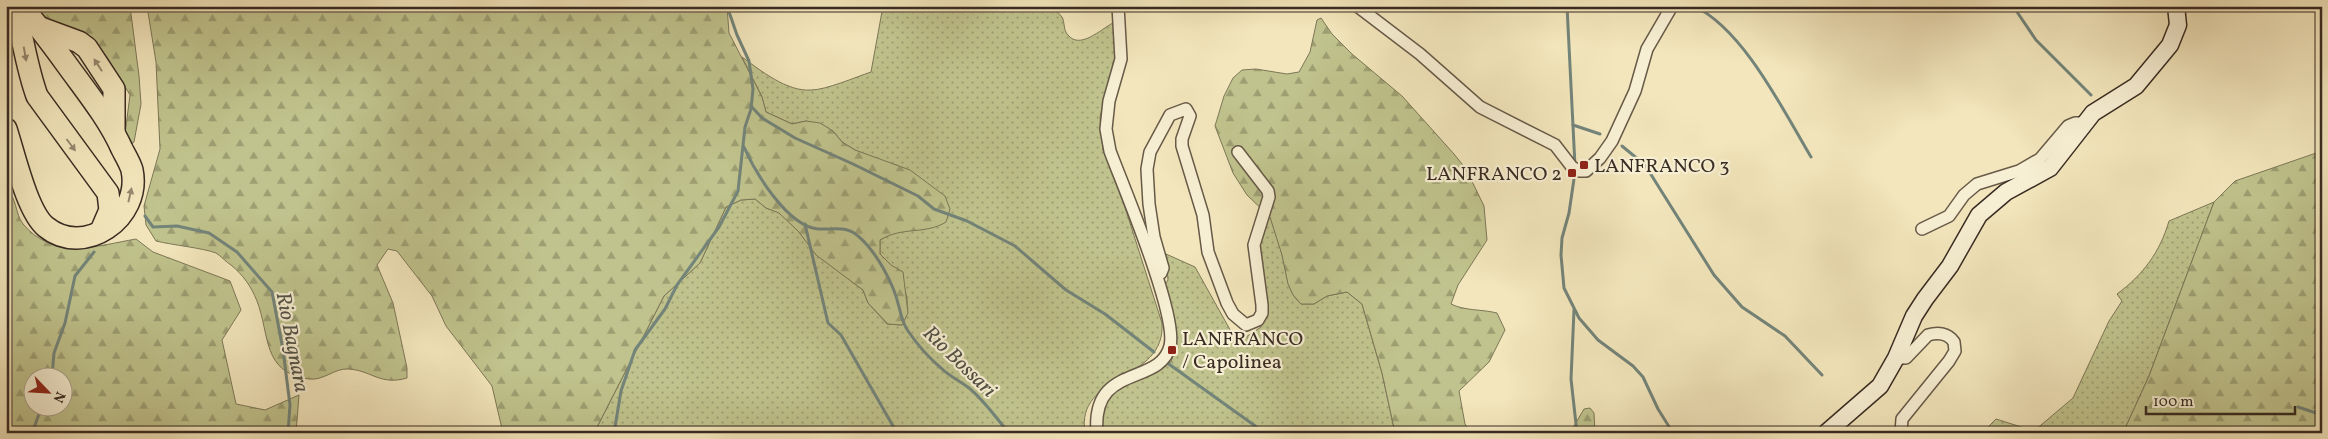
<svg xmlns="http://www.w3.org/2000/svg" width="2328" height="439" font-family="Vollkorn,serif">
<defs>
<pattern id="grass-dots" width="8" height="8" patternUnits="userSpaceOnUse" patternTransform="scale(1.25)"><rect width="8" height="8" fill="#c0c38d"/><path d="M2 2h.1M6 6h.1" fill="none" stroke="#9d9f73" stroke-width="1.8" stroke-linecap="round"/></pattern>
<pattern id="forest-firs" width="22" height="20" patternUnits="userSpaceOnUse" patternTransform="scale(1.25)"><rect width="22" height="20" fill="#c0c38d"/><path d="M5 1l3.5 6h-7zM16 11l3.5 6h-7z" fill="#9d9f73"/></pattern>
</defs>
<rect width="100%" height="100%" fill="#f3e6bc"/>
<filter id="stains"><feTurbulence type="fractalNoise" baseFrequency=".004" numOctaves="4"/><feColorMatrix values="0 0 0 0 .2 0 0 0 0 .09 0 0 0 0 .02 0 0 0 .5 -.17"/></filter>
<radialGradient id="worn" r=".72"><stop offset=".6" stop-color="#630" stop-opacity="0"/><stop offset="1" stop-color="#630" stop-opacity=".3"/></radialGradient>
<g fill="url(#grass-dots)" stroke="#7c7758">
<path d="M883 6H1050C1053 11 1059 12 1062 17 1065 22 1063 30 1068 35 1080 50 1101 29 1113 23L1115 27V57L1100 117 1103 150 1122 198 1162 323C1166 383 1075 372 1085 433H594L664 296 700 263 726 207 741 200 755 199 766 208 779 212 799 232 817 255 863 290 868 303 887 324 902 325C916 298 900 274 880 254V240L893 233 906 230 897 165 882 162 855 150 842 142 833 131 806 121 792 124 766 112 762 97 742 57C760 70 787 92 811 90 826 90 856 77 871 72Z"/>
<path d="M2214 202 2149 376 2123 433H1982L1996 419 2034 431 2073 398 2109 321 2122 301 2117 294C2143 275 2160 252 2169 221Z"/>
<path d="M1270 216C1274 229 1278 241 1282 254 1287 272 1286 291 1301 304H1314L1327 296 1347 292 1362 304 1382 373 1395 433H1101L1102 409 1111 394 1171 362C1180 333 1173 315 1163 288L1168 280 1166 254 1195 267 1233 335 1246 337 1261 327 1266 308 1255 259 1262 228Z"/>
</g>
<g fill="url(#forest-firs)" stroke="#7c7758" fill-rule="evenodd">
<polygon points="32,6 130,6 139,76 141,104 134,142 128,147 125,134 130,95 107,57 91,38 42,20"/>
<path d="M147 6H727L729 33 762 97 766 112 792 124 806 121 820 123 833 131 842 142 855 150 910 170 945 196 950 209 946 222C925 235 903 226 880 240V254L891 265 903 272 908 313 902 325 888 324 868 303 863 290 816 255 799 232 779 213 766 208 755 199 741 200 726 207 700 263 664 296 594 433H503L492 386 446 326 432 296 397 251 388 249 377 265 393 303 407 368V378C380 386 371 370 348 369 335 368 323 381 309 379 262 373 270 335 257 301 251 286 243 275 231 265 226 262 221 256 216 253 203 248 172 245 156 241L146 225 144 206 160 149 156 62Z"/>
<path d="M1321 18 1332 34 1352 54 1402 96 1454 154 1466 169 1484 206 1487 240 1458 285 1451 304C1465 311 1481 309 1497 313L1505 330 1489 362 1459 391 1465 424 1471 433H1395L1382 373 1362 304 1347 292 1327 296 1314 304H1301L1293 295 1288 284 1282 255 1270 217 1247 195 1233 173 1215 126 1224 96 1233 78 1242 70 1256 69 1287 74 1299 72 1310 52 1317 20Z"/>
<polygon points="2322,151 2322,433 2123,433 2149,376 2214,202 2235,181"/>
<path d="M6 189C17 197 15 214 23 224 53 260 97 246 136 239L153 252 230 281 241 310 222 340 236 404 265 410 299 395 296 433H6ZM32 376H62V406H32Z"/>
<polygon points="1590,408 1594,413 1595,433 1570,433 1584,409"/>
</g>
<g fill="none" stroke-linecap="round" stroke-linejoin="round">
<g stroke="#73847a" stroke-width="3">
<polyline points="1567,6 1575,166"/>
<path d="M1694 6C1744 30 1783 110 1811 157"/>
<polyline points="2013,6 2036,40 2091,95"/>
<polyline points="751,106 762,118 795,138 853,164 918,196 934,209 967,221 1015,246 1066,290 1105,314 1154,352"/>
<polyline points="1573,125 1600,134"/>
<polyline points="1622,146 1645,165 1714,275 1742,307 1785,336 1822,375"/>
<path d="M744 147C755 172 787 226 818 229 832 230 846 225 858 236 876 251 894 284 899 307 902 317 902 322 908 331 917 344 929 358 941 368 949 376 960 381 969 388 984 400 996 418 1009 433"/>
<polyline points="1575,172 1569,213 1562,238 1561,255 1564,288 1579,318 1598,340 1633,366 1643,377 1658,409 1673,433"/>
<polyline points="145,216 153,227 177,226 209,233 237,252 272,292 283,350 290,405 288,433"/>
<polyline points="805,224 828,323 841,335 893,426 895,433"/>
<polyline points="1574,310 1571,379 1577,433"/>
<polyline points="1166,362 1265,433"/>
<polyline points="52,376 54,353 65,323 75,276 94,252"/>
<polyline points="2298,407 2322,415"/>
<polyline points="32,433 42,406"/>
<polyline points="614,433 621,391 635,350 665,309 677,285 719,227 738,191 745,127 751,109 753,89 749,61 737,35 727,6"/>
</g>
<g stroke="#675a48" stroke-width="14">
<g id="minor">
<polyline points="1357,6 1420,54 1480,107 1555,145 1572,167 1579,171 1586,171 1600,158 1612,141 1635,91 1647,49 1672,6"/>
<polyline points="1922,229 1949,216 1964,195 1977,184 2019,171 2040,159 2068,126 2075,123 2083,123"/>
<polyline points="1157,275 1161,273 1163,268 1154,237 1149,204 1147,169 1150,152 1170,115 1186,109 1190,116 1182,139 1182,146 1203,215 1208,252 1227,303 1233,314 1246,325 1258,320 1262,313 1262,305 1254,245 1269,197 1268,191 1238,152"/>
<path d="M1896 358H1906L1928 335C1938 332 1948 333 1954 342L1955 351 1949 361 1902 419 1901 433"/>
<path d="M1097 433C1091 362 1160 387 1170 346 1178 315 1123 186 1110 151L1106 129 1109 101 1121 59 1118 6"/>
</g>
</g>
<g stroke="#382b22" stroke-width="19">
<polyline id="secondary" points="1826,433 1880,386 1896,358 1914,316 1925,299 1950,266 1979,215 2006,192 2050,168 2093,113 2136,86 2170,45 2178,25 2176,6"/>
</g>
<g stroke="#382b22" stroke-width="24">
<g id="motorway">
<path d="M14 6C23 36 26 66 37 96L108 193 110 210 101 231"/>
<polyline points="41,28 79,42 87,48 114,89 114,132"/>
<path d="M6 129C14 153 27 212 46 227 84 258 142 218 132 170 130 163 125 155 122 149 109 120 89 95 70 69 54 47 39 26 21 6"/>
</g>
</g>
<use href="#minor" stroke="#f7efd3" stroke-width="11"/>
<use href="#secondary" stroke="#f7efd3" stroke-width="16"/>
<use href="#motorway" stroke="#f3e6bc" stroke-width="21"/>
</g>
<defs><path id="oneway-solid" d="M-6-.8H1V-3.2L6.5 0L1 3.2V.8H-6Z" transform="scale(1.25)"/></defs>
<g fill="#96886f">
<use href="#oneway-solid" transform="translate(25 54) rotate(80)"/>
<use href="#oneway-solid" transform="translate(98 65) rotate(-123)"/>
<use href="#oneway-solid" transform="translate(71 145) rotate(53)"/>
<use href="#oneway-solid" transform="translate(130 195) rotate(-77)"/>
</g>
<g fill="#8f2418" stroke="#f7efd3" stroke-width="2">
<rect x="1579" y="160" width="10" height="10" rx="2.5"/>
<rect x="1567" y="168" width="10" height="10" rx="2.5"/>
<rect x="1167" y="345" width="10" height="10" rx="2.5"/>
</g>
<g text-anchor="middle" stroke-width="4.5" stroke-linejoin="round" paint-order="stroke">
<g font-size="20" fill="#382b22" stroke="#f7efd3" text-anchor="start">
<text x="1594" y="172">LANFRANCO 3</text>
<text x="1562" y="180" text-anchor="end">LANFRANCO 2</text>
<text x="1182" y="345">LANFRANCO<tspan x="1182" dy="23">/ Capolinea</tspan></text>
</g>
<g font-size="21" font-style="italic" fill="#515046" stroke="#f7efd3">
<text transform="translate(293 342) rotate(79)" y="7">Rio Bagnara</text>
<text transform="translate(960 361) rotate(44)" y="7">Rio Bossari</text>
</g>
</g>
<rect width="2328" height="439" fill="none" stroke="#f3e6bc" stroke-width="25"/>
<rect x="8" y="8" width="2313" height="424" fill="none" stroke="#382b22" stroke-width="2.5"/>
<rect x="12" y="12" width="2303" height="414" fill="none" stroke="#382b22"/>
<g transform="translate(48 392) rotate(115)"><circle r="24" fill="#f7efd3" stroke="#aba18c"/>
<path d="M0-4L9 19L0 12L-9 19Z" fill="#8f2418"/>
<text y="-8" font-size="14" font-weight="bold" text-anchor="middle" fill="#382b22">N</text>
</g>
<path d="M2146 406v8h149v-8" fill="none" stroke="#382b22" stroke-width="2.5"/>
<text x="2153" y="406" font-size="15" fill="#382b22" stroke="#f7efd3" stroke-width="4" paint-order="stroke">100 m</text>
<rect width="100%" height="100%" filter="url(#stains)"/>
<rect width="100%" height="100%" fill="url(#worn)"/>
</svg>
